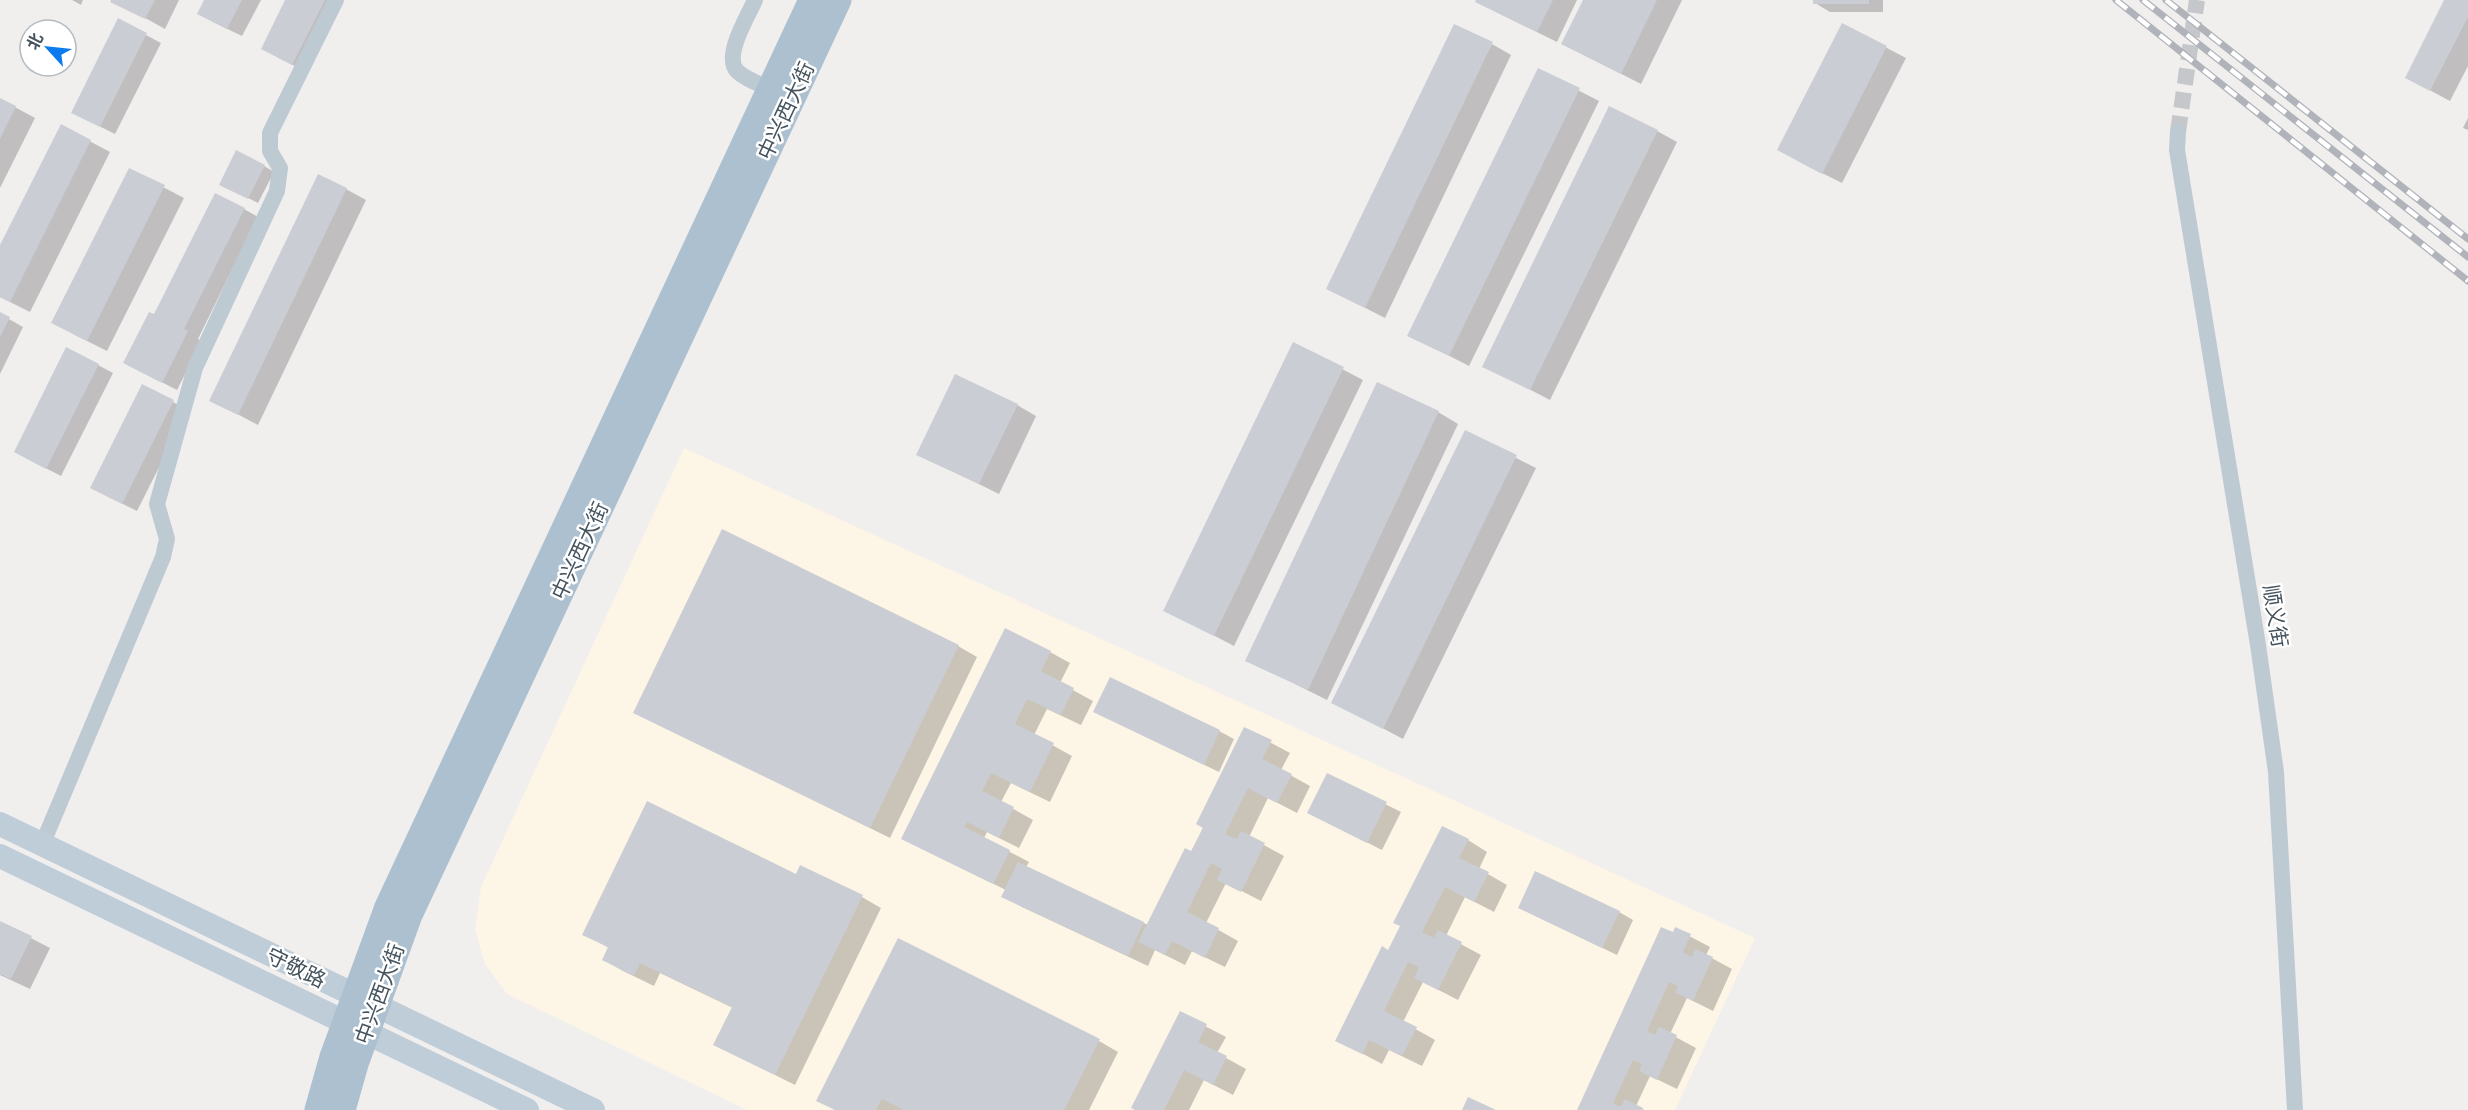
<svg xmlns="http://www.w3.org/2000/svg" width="2468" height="1110" font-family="Quicksand,'Noto Sans SC',sans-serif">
<rect width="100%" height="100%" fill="#f1eeee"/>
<polygon fill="#fdf5e6" points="684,448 1755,938 1675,1110 747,1110 507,994 485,964 475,929 481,887"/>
<g fill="#0003">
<polygon points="72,0 83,0 81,5"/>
<polygon points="113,0 179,0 165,29"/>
<polygon points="205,0 261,0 242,36 213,22"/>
<polygon points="287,0 343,0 307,72 277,57"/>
<polygon points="1477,0 1577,0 1557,42 1496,12"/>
<polygon points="1584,0 1682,0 1641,84 1563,44"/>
<polygon points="1815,0 1883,0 1883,12 1830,12 1815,3"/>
<polygon points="2446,0 2468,0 2468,66 2450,101 2407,78"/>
<polygon points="118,20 161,43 115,134 87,120"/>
<polygon points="1843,25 1906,58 1842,183 1798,161"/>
<polygon points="1492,44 1511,55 1385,318 1328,289"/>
<polygon points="1539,70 1599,101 1469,366 1409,335"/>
<polygon points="0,99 35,118 0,188"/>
<polygon points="2468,118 2468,130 2463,128"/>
<polygon points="61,126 110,152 30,312 0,297 0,249"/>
<polygon points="1657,131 1677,142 1550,400 1484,366"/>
<polygon points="264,166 274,172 258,203 230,189"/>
<polygon points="130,170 184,198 107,351 73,334"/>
<polygon points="346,189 366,200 258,425 211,400"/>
<polygon points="244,209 258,217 198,339 202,341 177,390 140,371 154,316"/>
<polygon points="0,314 23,327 0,374"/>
<polygon points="1294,344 1363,380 1234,646 1165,610"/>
<polygon points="98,365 113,373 61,476 30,460"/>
<polygon points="143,386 188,410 137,511 107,496"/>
<polygon points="1017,405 1036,416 999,494 918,454"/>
<polygon points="1438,412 1458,424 1327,700 1247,660"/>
<polygon points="1465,432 1536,468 1403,739 1333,702"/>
<polygon points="958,646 977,657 890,838 635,712"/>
<polygon points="1050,652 1070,663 1060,683 1093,701 1081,725 1047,709 1034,735 1072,756 1050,802 1011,783 1001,802 1033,820 1019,848 987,832 984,838 1029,862 1026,867 1148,925 1192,853 1245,729 1290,753 1281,770 1310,786 1297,813 1268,798 1249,837 1284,856 1261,901 1226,883 1206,923 1238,941 1225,967 1192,951 1185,965 1155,950 1148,966 1022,907 1003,896 1006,890 923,849"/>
<polygon points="1095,712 1219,731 1234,739 1219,772"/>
<polygon points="1327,775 1401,812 1382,850 1309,813"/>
<polygon points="1468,840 1487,852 1479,869 1507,885 1494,912 1465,897 1446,936 1481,955 1458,1000 1423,982 1403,1022 1435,1040 1422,1066 1389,1050 1382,1064 1337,1040 1389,952"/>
<polygon points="797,876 862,897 881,908 795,1085 735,1055 733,1008 660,973 654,986 623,971 604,960 609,948 584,934"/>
<polygon points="1619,912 1633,920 1617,955 1534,915"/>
<polygon points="0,922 50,948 30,989 0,975"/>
<polygon points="1676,929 1710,947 1706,955 1732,969 1713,1011 1687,998 1670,1034 1696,1048 1677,1089 1650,1076 1636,1106 1644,1110 1578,1110"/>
<polygon points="1180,1013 1226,1037 1217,1053 1246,1069 1233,1095 1204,1080 1189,1110 1138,1110"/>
<polygon points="1099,1041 1118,1052 1089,1110 835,1110"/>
</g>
<g fill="#caced4">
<polygon points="111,0 155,0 145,19 110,2"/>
<polygon points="204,0 242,0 227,29 197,14"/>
<polygon points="285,0 325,0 292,65 261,49"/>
<polygon points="1476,0 1553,0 1537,32 1475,2"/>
<polygon points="1583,0 1657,0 1621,74 1561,44"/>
<rect x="1813" y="0" width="56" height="4"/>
<polygon points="2444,0 2468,0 2468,17 2430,91 2405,78"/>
<polygon points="118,18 147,33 100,127 71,113"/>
<polygon points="1842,23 1887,46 1822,174 1777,150"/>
<polygon points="1454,24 1493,42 1365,308 1326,289"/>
<polygon points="1538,68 1580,88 1449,356 1407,336"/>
<polygon points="0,98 16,106 0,139"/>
<polygon points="1609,106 1658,130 1530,390 1482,367"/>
<polygon points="61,124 91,140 10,302 0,297 0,245"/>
<polygon points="236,150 265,165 248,199 219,185"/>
<polygon points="129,168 165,185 87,341 51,323"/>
<polygon points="318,174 347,188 238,415 209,401"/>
<polygon points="215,193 245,208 184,329 188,331 162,383 123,363 149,312 154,314"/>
<polygon points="0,312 10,317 0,337"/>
<polygon points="1293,342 1344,367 1214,636 1163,611"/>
<polygon points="66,347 99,364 46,469 14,452"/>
<polygon points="955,374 1018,404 979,484 916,455"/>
<polygon points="1377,382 1439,411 1308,690 1245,661"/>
<polygon points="142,384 174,400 122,504 90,488"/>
<polygon points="1465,430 1517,455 1383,729 1331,703"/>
<polygon points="722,529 959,645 870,828 633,713"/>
<polygon points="1005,628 1051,651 1041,671 1074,688 1061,715 1027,699 1015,724 1054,743 1030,792 991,773 982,791 1014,807 999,838 967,822 964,827 1010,850 993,884 901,839"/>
<polygon points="1110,677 1220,730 1204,765 1093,712"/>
<polygon points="1244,727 1272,740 1262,759 1292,774 1277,803 1248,788 1225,834 1237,839 1241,831 1265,843 1241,892 1217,880 1222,869 1211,863 1187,912 1219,928 1205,958 1172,941 1165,955 1138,942 1185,848 1191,851 1203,828 1196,824"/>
<polygon points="1327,773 1387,802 1367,843 1307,813"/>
<polygon points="647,801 796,874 800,865 863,895 775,1075 713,1045 732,1007 640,963 634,976 602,960 608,947 582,935"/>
<polygon points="1442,826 1469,839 1459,858 1489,872 1474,902 1445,887 1422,932 1434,938 1438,930 1462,942 1438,990 1414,978 1419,967 1408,962 1384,1011 1417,1027 1402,1056 1369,1040 1362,1054 1335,1041 1382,946 1388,950 1400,926 1393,923"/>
<polygon points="1018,862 1144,922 1128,956 1001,897"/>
<polygon points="1535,871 1620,911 1602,948 1518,908"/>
<polygon points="0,921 32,936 11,979 0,974"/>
<polygon points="1661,927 1673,932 1675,927 1691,934 1683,952 1692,957 1695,949 1713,957 1693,1001 1675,992 1678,986 1669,982 1647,1031 1655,1035 1659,1027 1677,1035 1657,1080 1639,1071 1642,1064 1633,1060 1613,1103 1621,1107 1625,1099 1643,1108 1642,1110 1577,1110"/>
<polygon points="898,938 1100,1039 1064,1110 904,1110 882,1099 876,1110 835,1110 816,1101"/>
<polygon points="1180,1011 1207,1024 1198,1042 1227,1056 1213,1085 1184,1070 1164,1110 1135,1110 1131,1108"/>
<polygon points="1468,1097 1496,1110 1462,1110"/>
</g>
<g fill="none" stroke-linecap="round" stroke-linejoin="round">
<polyline stroke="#c6c7ca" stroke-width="16" stroke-dasharray="16 8" stroke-linecap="butt" points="2178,132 2197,0"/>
<g stroke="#becad2" stroke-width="16">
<path d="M755 0C748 16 723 56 737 71 746 80 760 84 771 89"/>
<polyline points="2178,132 2177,150 2258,645 2276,772 2295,1110"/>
<polyline points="42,845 163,557 167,539 157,504 195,368 277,191 280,168 270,151 270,133 336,0"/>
</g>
<g stroke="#bfcdd9" stroke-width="24">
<polyline points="0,824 593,1110"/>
<polyline points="0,856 527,1110"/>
</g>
<g stroke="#acc0d0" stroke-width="27">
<polyline points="318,1110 333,1057 388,907 812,0"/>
<polyline points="342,1110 355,1064 409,915 838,0"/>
</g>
<g stroke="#b0b4ba" stroke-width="7">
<g id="rail">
<polyline points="2116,0 2468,281"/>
<polyline points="2143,0 2468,257"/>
<polyline points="2166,0 2468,239"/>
</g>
</g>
<use href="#rail" stroke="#fff" stroke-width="4.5" stroke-dasharray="14" stroke-linecap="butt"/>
</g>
<g text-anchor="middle" stroke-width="5" stroke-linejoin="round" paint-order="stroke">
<g font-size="21" fill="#45535d" stroke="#fff">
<text transform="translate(786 111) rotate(-65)" y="7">中兴西大街</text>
<text transform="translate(580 551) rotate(-65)" y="7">中兴西大街</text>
<text transform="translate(2275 616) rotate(81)" y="7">顺义街</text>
<text transform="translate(296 968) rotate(26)" y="7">守敬路</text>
<text transform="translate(380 994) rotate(-70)" y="7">中兴西大街</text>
</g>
</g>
<g transform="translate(48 48) rotate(297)"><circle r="28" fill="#ffffff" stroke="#b5babe" stroke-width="1.5"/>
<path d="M0-4.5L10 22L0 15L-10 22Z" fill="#0b7bef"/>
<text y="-9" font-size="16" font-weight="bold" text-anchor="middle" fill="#45535d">北</text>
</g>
</svg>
